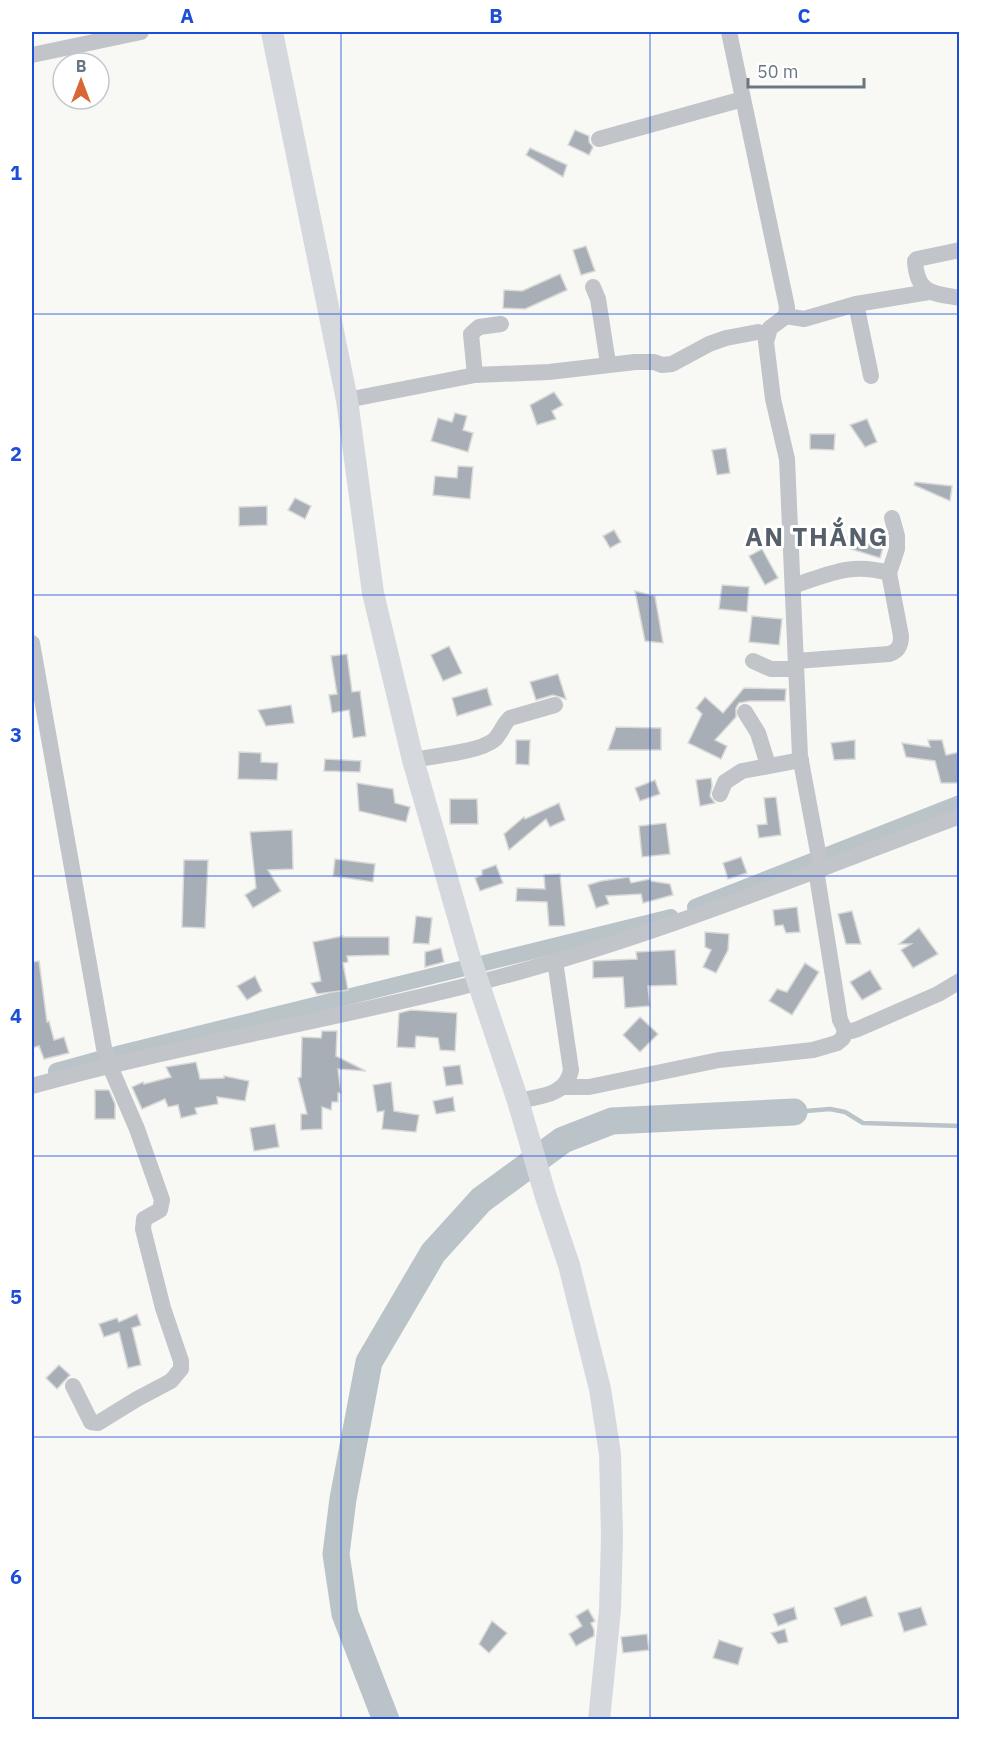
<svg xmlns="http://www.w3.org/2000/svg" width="991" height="1751" font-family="'IBM Plex Sans',sans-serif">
<rect width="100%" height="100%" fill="#f8f8f5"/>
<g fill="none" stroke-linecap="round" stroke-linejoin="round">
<polyline stroke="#b9c3c8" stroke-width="4.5" points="794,1112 830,1109 845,1112 863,1123 960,1126"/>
<g stroke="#b9c3c8" stroke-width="16">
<polyline points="695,907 960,803"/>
<polyline points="56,1071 121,1053 671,917"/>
</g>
<polyline stroke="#b9c3c8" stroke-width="27" points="386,1720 345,1614 336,1554 343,1499 369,1362 433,1253 481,1200 563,1140 612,1121 794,1112"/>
</g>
<g fill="#a8aeb5" stroke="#d9d9d8" stroke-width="1.5">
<polygon points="575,130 589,136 589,142 593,147 589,155 568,145"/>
<polygon points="530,148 567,165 563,177 526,155"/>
<polygon points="586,246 595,271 581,275 573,250"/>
<polygon points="560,274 567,290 525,309 503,308 504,290 522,291"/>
<polygon points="554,392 563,405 552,411 556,419 537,425 530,405"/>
<polygon points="455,413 467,416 463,430 473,433 468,452 431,441 438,418 452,422"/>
<polygon points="867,419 877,442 865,447 850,425"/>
<polygon points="810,434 835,434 834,450 810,449"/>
<polygon points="726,448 730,473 717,475 712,450"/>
<polygon points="458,466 473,467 470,499 433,495 435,476 457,478"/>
<polygon points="915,482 952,486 950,501 914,485"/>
<polygon points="295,498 311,506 305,519 288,510"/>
<polygon points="267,506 267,525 239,526 239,507"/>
<polygon points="614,530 621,542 610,548 603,536"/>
<polygon points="837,530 862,547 867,531 886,537 880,558 829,542"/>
<polygon points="762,549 778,578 765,585 749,556"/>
<polygon points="722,585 749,587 747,612 719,609"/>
<polygon points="635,591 655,596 663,643 645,641"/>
<polygon points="752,616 782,619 779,645 749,642"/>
<polygon points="449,646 462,673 443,681 431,655"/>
<polygon points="347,654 352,692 360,691 366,736 353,738 349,710 332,713 329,695 337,694 331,656"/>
<polygon points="558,674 566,699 553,695 536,700 530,682"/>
<polygon points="487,688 492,705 457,716 452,698"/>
<polygon points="744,688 786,689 785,701 750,701 739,703 736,708 736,717 715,740 727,746 721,759 688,743 702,714 696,708 705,697 723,713"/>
<polygon points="291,705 294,723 266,726 258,710"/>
<polygon points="616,727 661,728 661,750 608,750"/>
<polygon points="516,740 530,740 529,765 516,764"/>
<polygon points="855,740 855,759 834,760 831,743"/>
<polygon points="928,740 942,740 946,755 960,752 960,783 941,783 935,761 906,757 902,743 930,747"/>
<polygon points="239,752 261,753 261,762 278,763 277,780 238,779"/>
<polygon points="325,759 361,761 360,772 324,771"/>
<polygon points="711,778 712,786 710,796 715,803 700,806 696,780"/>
<polygon points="655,780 660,794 640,801 635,788"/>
<polygon points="357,783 393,789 395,803 410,807 406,822 359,811"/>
<polygon points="776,797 781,835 759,838 757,825 767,824 764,798"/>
<polygon points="450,799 477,799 478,824 450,824"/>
<polygon points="559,803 565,820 550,827 546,819 509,850 504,834 524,817 525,819"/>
<polygon points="666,823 670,854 642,857 639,826"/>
<polygon points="292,830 293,869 268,870 281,891 253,908 245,895 256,888 250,832"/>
<polygon points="741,857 747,873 728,879 723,863"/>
<polygon points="335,859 375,864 373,882 333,876"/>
<polygon points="184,860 208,860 205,928 182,927"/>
<polygon points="496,865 503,883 480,891 475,878 482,875 482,870"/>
<polygon points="560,874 565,926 549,926 547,902 516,901 517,888 545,889 544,875"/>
<polygon points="629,877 631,883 650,879 651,881 670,884 673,895 643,903 641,894 606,896 609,904 596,908 588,885 601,881"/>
<polygon points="797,907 800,932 786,933 783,925 775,926 773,910"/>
<polygon points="852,911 861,944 846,944 838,914"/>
<polygon points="416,916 432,918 429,944 413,943"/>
<polygon points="919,928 938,954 913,968 901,950 911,944 899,944"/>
<polygon points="705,932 729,934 728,950 716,973 703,967 711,950 705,947"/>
<polygon points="343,936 343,937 389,937 389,955 347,956 348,962 343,963 348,990 317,994 311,983 321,981 313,942"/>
<polygon points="441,948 444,962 425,967 425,952"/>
<polygon points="675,950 677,985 648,986 650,1006 625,1008 623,977 593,978 593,961 637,959 636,952"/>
<polygon points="39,961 47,1022 49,1021 54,1040 64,1037 69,1053 44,1059 39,1046 32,1048 32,962"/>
<polygon points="805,963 819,972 792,1015 769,1001 777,989 787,992"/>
<polygon points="870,970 882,989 862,1000 850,982"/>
<polygon points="255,976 262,991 247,1000 237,986"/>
<polygon points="411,1010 457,1013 455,1051 440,1050 438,1038 416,1036 415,1048 397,1047 399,1013"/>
<polygon points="640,1017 658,1034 640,1052 623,1035"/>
<polygon points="322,1031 337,1031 336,1056 366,1071 338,1069 341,1093 338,1093 338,1102 332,1102 331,1110 322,1107 322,1129 301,1130 301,1114 307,1114 298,1078 301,1077 302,1037 321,1038"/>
<polygon points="196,1062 200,1079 224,1078 224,1076 249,1081 245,1101 217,1097 218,1104 195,1108 197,1114 181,1118 178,1105 168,1107 165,1099 142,1109 132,1087 143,1082 144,1084 171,1077 166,1067"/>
<polygon points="460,1065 463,1084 446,1086 443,1067"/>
<polygon points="391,1082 394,1111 419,1115 416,1132 382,1129 384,1111 377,1112 373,1085"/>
<polygon points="95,1090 109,1090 115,1104 115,1119 95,1119"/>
<polygon points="453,1097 455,1111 436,1114 433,1101"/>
<polygon points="275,1124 279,1147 254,1151 250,1128"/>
<polygon points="137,1314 141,1325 132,1328 141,1365 128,1368 119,1332 104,1337 99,1324 117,1318 119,1322"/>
<polygon points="59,1365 70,1375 57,1389 46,1378"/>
<polygon points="866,1596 873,1616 841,1626 834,1608"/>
<polygon points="794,1607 797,1619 778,1626 773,1614"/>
<polygon points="921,1607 927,1625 904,1632 898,1613"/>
<polygon points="588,1609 595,1621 591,1623 594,1630 594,1636 576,1646 569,1634 582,1626 576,1616"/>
<polygon points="492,1621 507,1633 489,1653 479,1644"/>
<polygon points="785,1629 788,1642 778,1644 771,1633"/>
<polygon points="647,1634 649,1650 623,1653 621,1637"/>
<polygon points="719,1640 743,1648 738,1665 713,1658"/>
</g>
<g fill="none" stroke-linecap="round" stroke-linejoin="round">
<g stroke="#c1c4c8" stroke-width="16">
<polyline points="729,32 787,307 786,316 770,328 766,342 773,399 787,459 800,756 821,868"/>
<polyline points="32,55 141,32"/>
<polyline points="599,139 743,99"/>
<path d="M960 250 917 259 915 261C917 294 932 293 960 298"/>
<polyline points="593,287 598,299 608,363"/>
<polyline points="856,304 871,376"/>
<polyline points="786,316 804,319 856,304 929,292"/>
<polyline points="475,375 471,334 479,327 501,324"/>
<polyline points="347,400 475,375 549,372 635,362 654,362 662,365 672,364 709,344 726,338 758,332 767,334"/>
<path d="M793 586C830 574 850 562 889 573"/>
<polyline points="32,643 104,1048 109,1064 137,1129 162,1200 160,1210 144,1219 143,1229 163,1308 181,1361 181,1369 171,1381 137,1399 98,1423 91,1422 73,1386"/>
<polyline points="753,661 771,669 796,669"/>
<path d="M796 661 889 654C899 651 901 645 901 636L889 573 897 549V536L892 518"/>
<polyline points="745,712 758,733 768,765"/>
<path d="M413 760C432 756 480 752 494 740 501 734 503 724 510 718L555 705"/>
<polyline points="720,794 725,782 742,771 801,760"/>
<polyline points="816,870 840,1020 845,1030 852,1031 858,1029 938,994 960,981"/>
<path d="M32 1086C179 1045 329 1021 477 983 643 941 800 876 960 816"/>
<polyline points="564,1087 589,1087 719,1060 813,1050 837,1043 843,1038 845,1030"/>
<path d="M518 1101C540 1096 566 1096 571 1070L555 961"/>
</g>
<polyline stroke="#d5d9dd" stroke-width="22" points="272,32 347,400 373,593 413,760 470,958 518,1101 546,1197 569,1265 600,1389 610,1454 612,1536 610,1610 599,1720"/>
</g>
<path fill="none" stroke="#1d4ed8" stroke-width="1.5" stroke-opacity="0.55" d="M341 32V1720M650 32V1720M32 314H960M32 595H960M32 876H960M32 1156H960M32 1437H960"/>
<g text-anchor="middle" stroke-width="6" stroke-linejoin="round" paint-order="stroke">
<g font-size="26" font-weight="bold" letter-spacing="1.5" fill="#56606a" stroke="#fff">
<text x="817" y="546">AN THẮNG</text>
</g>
</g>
<rect width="991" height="1751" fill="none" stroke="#ffffff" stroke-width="66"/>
<g transform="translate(81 81)"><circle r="28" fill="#ffffff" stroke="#c3c8ce" stroke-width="1.5"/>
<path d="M0-4.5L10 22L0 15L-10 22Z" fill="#d96734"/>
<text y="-9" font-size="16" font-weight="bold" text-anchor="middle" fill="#697684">B</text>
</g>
<path d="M748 78v9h116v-9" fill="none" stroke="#697684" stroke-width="3"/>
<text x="757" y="78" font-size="18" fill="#697684" stroke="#ffffff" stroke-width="4.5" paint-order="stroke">50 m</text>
<rect x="33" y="33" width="925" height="1685" fill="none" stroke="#1d4ed8" stroke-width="2"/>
<g font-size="20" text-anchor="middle" font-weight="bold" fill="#1d4ed8">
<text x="187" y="23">A</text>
<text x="496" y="23">B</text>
<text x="804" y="23">C</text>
<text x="16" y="180">1</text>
<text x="16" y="461">2</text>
<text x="16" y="742">3</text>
<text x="16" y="1023">4</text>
<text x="16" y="1304">5</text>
<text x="16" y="1584">6</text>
</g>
</svg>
